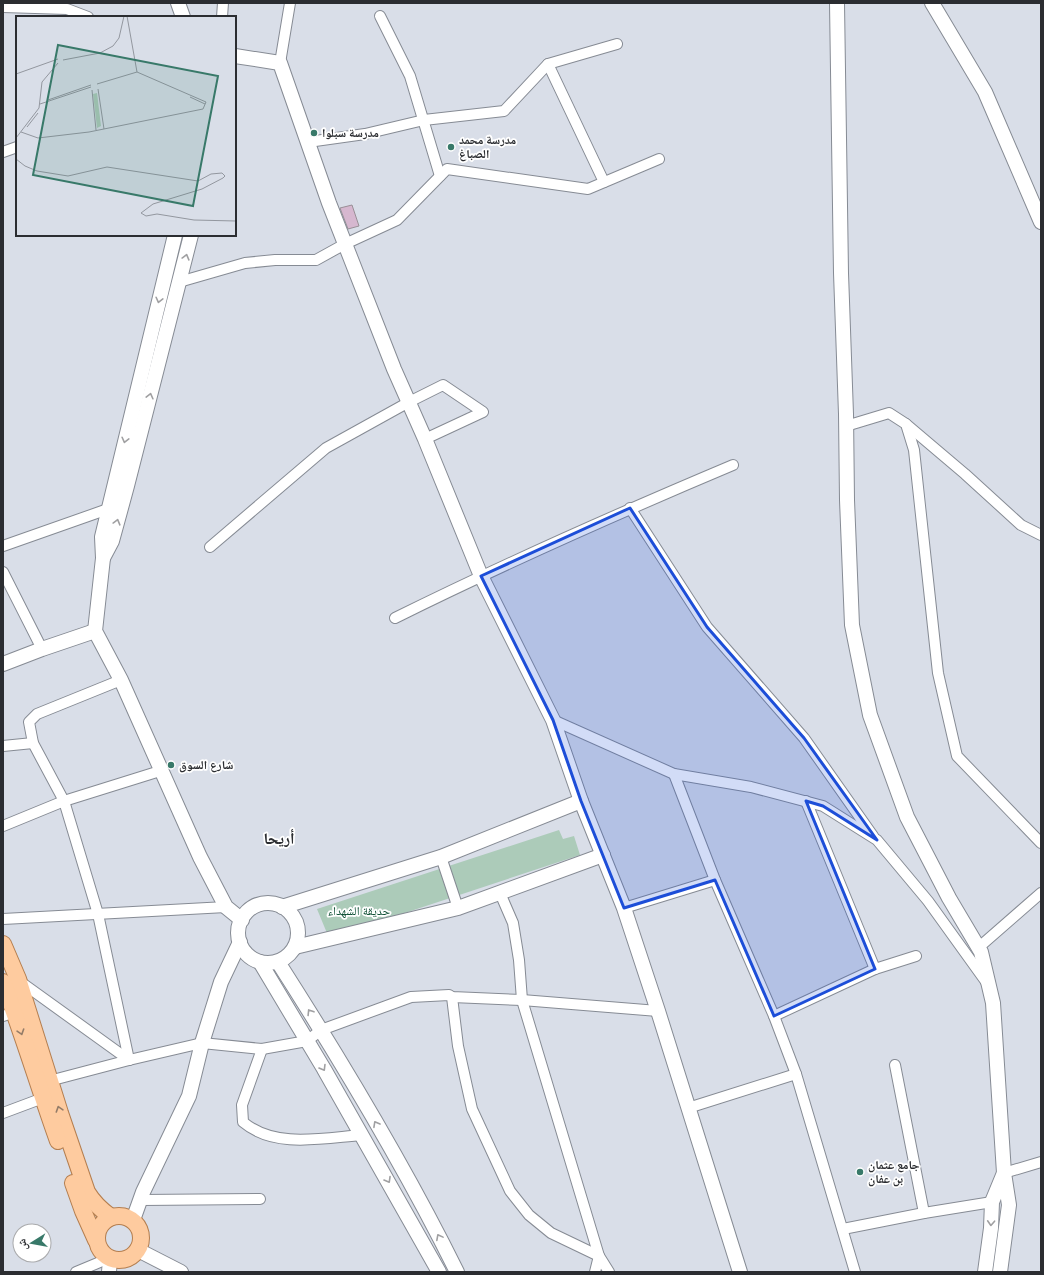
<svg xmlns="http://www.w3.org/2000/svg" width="1044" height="1275" font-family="'DM Sans','Noto Naskh Arabic',sans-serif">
<rect width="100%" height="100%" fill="#d9dee8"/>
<polygon fill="#accbb9" points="559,830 563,839 574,836 580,855 329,938 317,909"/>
<polygon fill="#d6b7cf" stroke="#998f96" points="352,205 359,226 348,229 340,208"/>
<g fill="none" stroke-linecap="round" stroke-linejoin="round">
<g stroke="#868b94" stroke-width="12">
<g id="street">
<polyline points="3,7 67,9 88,17"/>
<polyline points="380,16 410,76 440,176"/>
<polyline points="222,17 223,3"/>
<polyline points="280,63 290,3"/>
<polyline points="548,64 604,182"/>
<polyline points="308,142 365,134 424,120 504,111 548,64 617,44"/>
<polyline points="3,152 17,147"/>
<polyline points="179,282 245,263 275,260 316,260 345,244 397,220 447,169 588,189 659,159"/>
<polyline points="906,424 965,474 1021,525 1041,535"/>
<polyline points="846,426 889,413 906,424 914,450 938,673 957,756 1041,843"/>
<polyline points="630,508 707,627 804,738 873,836"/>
<polyline points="3,546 108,509"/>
<polyline points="210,547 326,448 409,402 443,385 483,412 425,439"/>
<polyline points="3,572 42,649"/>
<path d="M395 618C506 563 619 513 733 465"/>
<polyline points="121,680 37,714 29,722 33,743 64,801 98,914 129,1060"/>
<polyline points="553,720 674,774 751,787 823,806 877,840 928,901 987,983"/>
<polyline points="3,746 33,743"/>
<polyline points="674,774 715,880 774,1016 796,1074 855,1272"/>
<polyline points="806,801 875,969"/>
<polyline points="3,826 64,801 160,771"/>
<polyline points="441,857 458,908"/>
<polyline points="500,893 513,923 519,960 522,1000 599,1256 595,1272"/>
<polyline points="624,908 715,880"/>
<polyline points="3,919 226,907"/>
<polyline points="978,948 1041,893"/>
<polyline points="18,980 129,1060"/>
<polyline points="452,997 458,1046 472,1109 510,1191 529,1215 551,1233 599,1256 609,1272"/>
<polyline points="3,1016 15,1012"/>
<polyline points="774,1016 875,969 916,956"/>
<path d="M262 1049 242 1105 243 1122C275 1149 323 1138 362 1135"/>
<polyline points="895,1065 924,1213"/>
<polyline points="49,1081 129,1060 202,1043 262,1049 307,1041 321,1030 411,997 449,995 452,997 522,1000 658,1011"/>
<polyline points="688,1108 796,1074"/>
<polyline points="3,1113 43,1098"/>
<polyline points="1004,1173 1041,1162"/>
<polyline points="141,1200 260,1199"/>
<polyline points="843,1229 924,1213 992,1202"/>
<polyline points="76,1272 100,1262 106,1257"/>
</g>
</g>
<g stroke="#868b94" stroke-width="16">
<g id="secondary">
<polyline points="178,3 183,17"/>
<polyline points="837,3 841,273 846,414 847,500 852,625 870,715 907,817 949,898 981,952 993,1003 1004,1173 1009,1205 1000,1272"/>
<polyline points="932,3 985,92 1041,222"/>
<polyline points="235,56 280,63 329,203 394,369 425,439 481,576 553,720 581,801 624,908 658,1011 740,1272"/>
<polyline points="175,235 102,537 103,558 95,631 121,680 200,857 226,907 242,920"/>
<polyline points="103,558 112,541 127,486 191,235"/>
<polyline points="3,664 42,649 95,631"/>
<circle cx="268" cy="933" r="30"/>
<polyline points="282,907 441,857 581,801"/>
<polyline points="295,947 458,908 603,855"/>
<polyline points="260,962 324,1069 439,1272"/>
<path d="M278 962C342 1062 404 1165 457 1272"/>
<polyline points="133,1220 143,1192 189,1096 202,1043 221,982 240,942"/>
<polyline points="138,1250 181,1272"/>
<polyline points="109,1272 110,1259"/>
<polyline points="985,1272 991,1228 992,1202 1004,1173"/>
</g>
</g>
<g stroke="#b47e4f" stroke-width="18">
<g id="primary">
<path d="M3 944 18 979 60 1113 87 1192C93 1202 101 1210 111 1217"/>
<path d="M3 982C23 1034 39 1088 58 1141"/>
<polyline points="73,1183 83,1211 96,1240"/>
<circle cx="119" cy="1238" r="22"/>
</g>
</g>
<use href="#street" stroke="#fff" stroke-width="10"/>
<use href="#secondary" stroke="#fff" stroke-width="14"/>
<use href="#primary" stroke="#fecb9f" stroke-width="16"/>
</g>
<defs><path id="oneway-chevron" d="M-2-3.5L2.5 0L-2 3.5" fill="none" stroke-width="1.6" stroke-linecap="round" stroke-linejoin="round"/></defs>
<g stroke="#a0a0a2">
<use href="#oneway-chevron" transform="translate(186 257) rotate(-75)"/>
<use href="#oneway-chevron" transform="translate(159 300) rotate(104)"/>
<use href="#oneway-chevron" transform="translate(150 396) rotate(-76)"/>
<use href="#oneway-chevron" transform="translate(125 440) rotate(104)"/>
<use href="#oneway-chevron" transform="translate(117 522) rotate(-75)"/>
<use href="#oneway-chevron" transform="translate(310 1012) rotate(-122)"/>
<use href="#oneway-chevron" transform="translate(323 1068) rotate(59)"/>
<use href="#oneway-chevron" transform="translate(376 1124) rotate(-119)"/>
<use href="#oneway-chevron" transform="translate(388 1180) rotate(60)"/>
<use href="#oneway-chevron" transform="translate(991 1223) rotate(93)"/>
<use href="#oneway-chevron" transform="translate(439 1237) rotate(-118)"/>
</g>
<g stroke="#947c68">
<use href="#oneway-chevron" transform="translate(21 1032) rotate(72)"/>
<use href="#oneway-chevron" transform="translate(59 1109) rotate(-108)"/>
</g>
<path fill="#1d4ed8" fill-opacity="0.2" stroke="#1d4ed8" stroke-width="3" stroke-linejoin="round" d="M630 508 707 627 804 738 877 840 823 806 806 801 875 969 774 1016 715 880 624 908 581 801 553 720 481 576Z"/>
<g fill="#387969" stroke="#fff" stroke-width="1.5">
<circle cx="314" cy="133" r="4"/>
<circle cx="451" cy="147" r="4"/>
<circle cx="171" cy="765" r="4"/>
<circle cx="860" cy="1172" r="4"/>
</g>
<g text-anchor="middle" stroke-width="3.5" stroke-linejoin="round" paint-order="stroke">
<g font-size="12" font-weight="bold" fill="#2b2d31" stroke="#fff" text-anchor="start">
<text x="322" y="137">مدرسة سبلوا</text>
<text x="459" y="144">مدرسة محمد<tspan x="459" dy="14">الصباغ</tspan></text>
<text x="179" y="769">شارع السوق</text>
<text x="868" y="1169">جامع عثمان<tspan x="868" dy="14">بن عفان</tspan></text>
</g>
<g font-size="12" fill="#0c4e33" stroke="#fff">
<text x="359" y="915">حديقة الشهداء</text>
</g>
<g font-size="16" font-weight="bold" fill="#2b2d31" stroke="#fff">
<text x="279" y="844">أريحا</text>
</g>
</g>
<g transform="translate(16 16)">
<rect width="220" height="220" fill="#d9dee8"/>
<path d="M81 77 85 110 81 112 77 78Z" fill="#accbb9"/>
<path fill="none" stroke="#93979f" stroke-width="1" d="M111 0 121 56M47 44 84 37 97 30 103 22 108 0M0 58 42 43M82 73 88 113M76 74 80 114M174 81 189 88M32 84 75 69M24 88 75 71M11 111 22 97M5 116 22 122 73 116 187 93 190 86 121 56 81 68M0 122 23 92 26 66 42 47M0 143 9 150 21 155 52 160 91 151 182 165 195 158 206 157 209 160 207 162 186 173 137 188 125 197 130 200 141 198 178 204 220 205"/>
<path fill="#387969" fill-opacity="0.15" stroke="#387969" stroke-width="2" d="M42 29 202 60 177 190 17 159Z"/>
<rect width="220" height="220" fill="none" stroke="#2b2d31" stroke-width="2"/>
</g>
<rect width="1044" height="1275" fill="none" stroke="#2b2d31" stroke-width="8"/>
<g transform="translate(32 1243) rotate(259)"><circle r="19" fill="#ffffff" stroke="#aaabad"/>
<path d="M0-3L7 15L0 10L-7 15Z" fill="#387969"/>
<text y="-6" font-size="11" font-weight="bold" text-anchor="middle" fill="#2b2d31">ش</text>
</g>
</svg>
